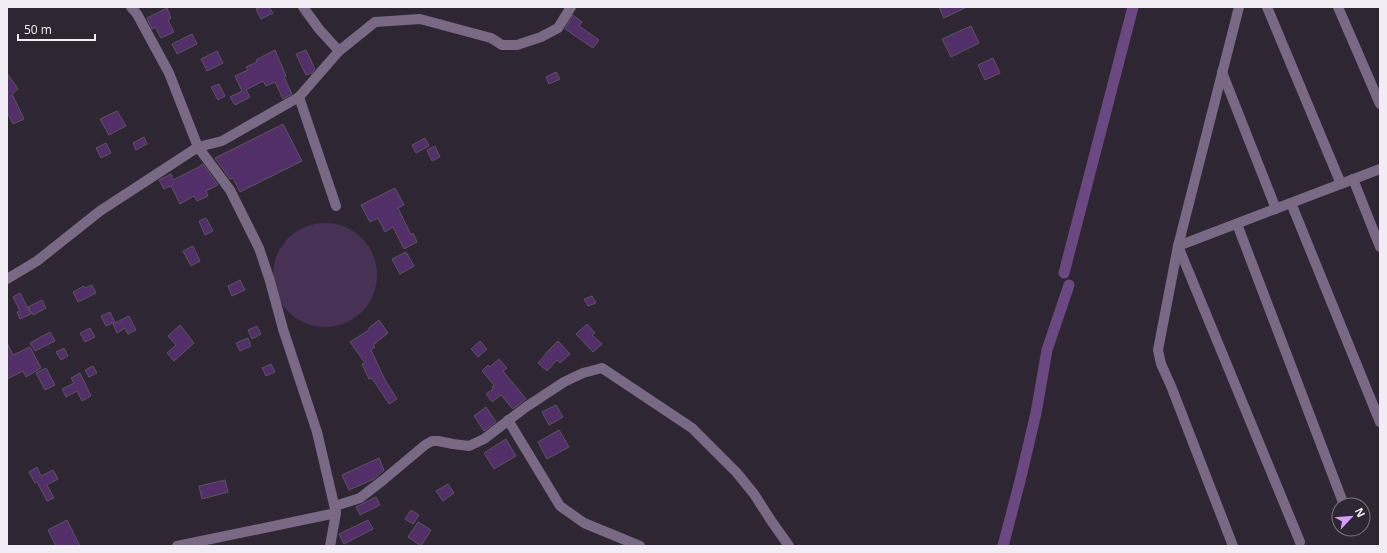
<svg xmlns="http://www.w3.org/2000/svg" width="1387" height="553" font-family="'Open Sans',sans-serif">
<rect width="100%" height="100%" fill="#2e2733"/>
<circle fill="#473255" cx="325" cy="275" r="52"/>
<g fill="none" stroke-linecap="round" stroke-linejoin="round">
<g stroke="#6b4882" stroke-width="11">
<polyline points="1064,273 1133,7"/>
<polyline points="1003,546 1020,481 1036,413 1047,350 1069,285"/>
</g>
</g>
<g fill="#522f68" stroke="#5b5361">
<polygon points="261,7 269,7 273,13 261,19 256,9"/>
<polygon points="939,7 967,7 944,18"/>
<polygon points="167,8 171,18 168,20 174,32 161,38 155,27 152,29 147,18"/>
<polygon points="573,15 582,22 579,26 599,40 593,48 565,29"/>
<polygon points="971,26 979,43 951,57 942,39"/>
<polygon points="192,34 197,44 177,54 172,44"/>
<polygon points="275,50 286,76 284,77 292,94 283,99 275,82 266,86 263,81 246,90 250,97 235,105 230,97 242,91 235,76 248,70 246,67 257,62 256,60"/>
<polygon points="306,50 315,69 312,73 306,75 296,54"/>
<polygon points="217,51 223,63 207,71 201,59"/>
<polygon points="993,58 1000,73 985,80 978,65"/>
<polygon points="556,72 560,79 549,84 546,77"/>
<polygon points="7,73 18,89 12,94 24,119 13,124 7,112"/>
<polygon points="219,84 225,96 218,100 211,87"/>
<polygon points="117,111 126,126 109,135 100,119"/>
<polygon points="283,124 302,161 240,192 233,178 230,179 215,158"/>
<polygon points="144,137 147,144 136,150 133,143"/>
<polygon points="425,138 429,146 416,153 412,145"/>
<polygon points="106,143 111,153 101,158 96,148"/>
<polygon points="435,146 440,157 432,161 427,150"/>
<polygon points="203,164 218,185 206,191 208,196 197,201 194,196 180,204 171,186 164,189 159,180 171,174 173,180 201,166 201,165"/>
<polygon points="395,188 404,205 398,208 411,235 413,233 417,242 404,249 393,227 385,232 378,218 370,222 361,205"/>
<polygon points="206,218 213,231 205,235 199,221"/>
<polygon points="193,246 200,261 191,266 183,251"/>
<polygon points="406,252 414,266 400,274 392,259"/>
<polygon points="240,280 245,290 232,296 228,286"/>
<polygon points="92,285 96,293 78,302 73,292 84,286 85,288"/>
<polygon points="20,293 31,314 20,319 17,312 20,311 13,297"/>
<polygon points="592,296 596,303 588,306 584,299"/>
<polygon points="42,300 46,308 33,315 28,307"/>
<polygon points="110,312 115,322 106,326 101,316"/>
<polygon points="129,316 136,330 128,334 125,328 117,333 113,324"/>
<polygon points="379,320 388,333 373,345 375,347 371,350 385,380 397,399 389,404 372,378 369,379 362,364 365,363 350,342 369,330 369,328"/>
<polygon points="587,324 595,333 592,335 602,344 593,352 576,334"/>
<polygon points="180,325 194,343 174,361 167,353 176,345 168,336"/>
<polygon points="257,326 261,334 252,339 248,330"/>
<polygon points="90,328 95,337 85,342 80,333"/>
<polygon points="50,332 55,341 35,351 30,343"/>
<polygon points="248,338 251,346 240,351 236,343"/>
<polygon points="480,341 487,349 478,357 471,349"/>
<polygon points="558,341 570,354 560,363 557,360 547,371 538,363 548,351"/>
<polygon points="7,343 13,355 30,347 41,368 26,377 23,371 7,379"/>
<polygon points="64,348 68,356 61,360 56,352"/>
<polygon points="499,359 507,368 503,371 526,399 513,409 501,395 492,402 486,394 493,389 492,387 494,385 482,371 488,365 490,367"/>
<polygon points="271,364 275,372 266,376 262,368"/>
<polygon points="93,366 97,373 89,377 85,370"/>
<polygon points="46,368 55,385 45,390 36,373"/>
<polygon points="80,373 91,396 82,401 77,391 66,397 62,389 74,383 71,378"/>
<polygon points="556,405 563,417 549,425 542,412"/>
<polygon points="486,407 496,422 484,431 474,416"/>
<polygon points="559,430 569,447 547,459 538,442"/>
<polygon points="506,439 516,456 494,469 484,453"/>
<polygon points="379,458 384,470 374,479 349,490 342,475"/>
<polygon points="37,467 41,476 53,470 58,479 47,485 54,498 47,501 37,482 35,483 29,472"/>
<polygon points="225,480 228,492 202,499 199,486"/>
<polygon points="448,484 454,493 443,501 436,491"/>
<polygon points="376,497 380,505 360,515 356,507"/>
<polygon points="411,510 419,515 413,524 405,519"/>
<polygon points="67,520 80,546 56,546 48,530"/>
<polygon points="368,520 373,529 344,544 339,534"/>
<polygon points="418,522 431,530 421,546 408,537"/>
</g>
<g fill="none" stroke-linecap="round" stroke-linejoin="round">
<g stroke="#796984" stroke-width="10">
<polyline points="131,7 137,14 169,73 198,147 222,141 299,97 339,51 375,22 420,19 491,38 502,45 517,45 541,37 558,28 571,7"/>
<polyline points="303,7 319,29 339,51"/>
<polyline points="1267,7 1341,184"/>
<polyline points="1338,7 1380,104"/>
<polyline points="1222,72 1276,209"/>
<polyline points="299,97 336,206"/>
<polyline points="1353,179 1380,247"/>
<polyline points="1291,203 1380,422"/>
<polyline points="1237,224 1344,505"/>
<polyline points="1178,246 1300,542"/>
<polyline points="1178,246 1380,169"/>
<polyline points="7,279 37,261 100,211 198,147 230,190 259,248 270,281 283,329 317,432 336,513 330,546"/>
<polyline points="508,420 560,506 584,523 640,546"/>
<polyline points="177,546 336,513 335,506 360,498 382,481 425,445 432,441 438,441 453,444 469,446 484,439 526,407 564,382 583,373 602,368 692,428 737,473 754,494 772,522 789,546"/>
<polyline points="1233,546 1171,386 1161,364 1158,350 1178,246 1239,7"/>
</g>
</g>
<rect width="1387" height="553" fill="none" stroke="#f2edf5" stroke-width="16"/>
<g transform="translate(1351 517) rotate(64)"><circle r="19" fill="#2e2733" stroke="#7c7681"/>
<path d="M0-3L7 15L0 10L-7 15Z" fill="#d59cfb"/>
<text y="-6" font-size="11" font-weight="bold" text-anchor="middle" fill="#f2edf5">N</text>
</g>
<path d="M18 34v6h77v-6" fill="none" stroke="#f2edf5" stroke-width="2"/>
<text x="24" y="34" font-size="12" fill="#f2edf5" stroke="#2e2733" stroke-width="3" paint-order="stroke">50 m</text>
</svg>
